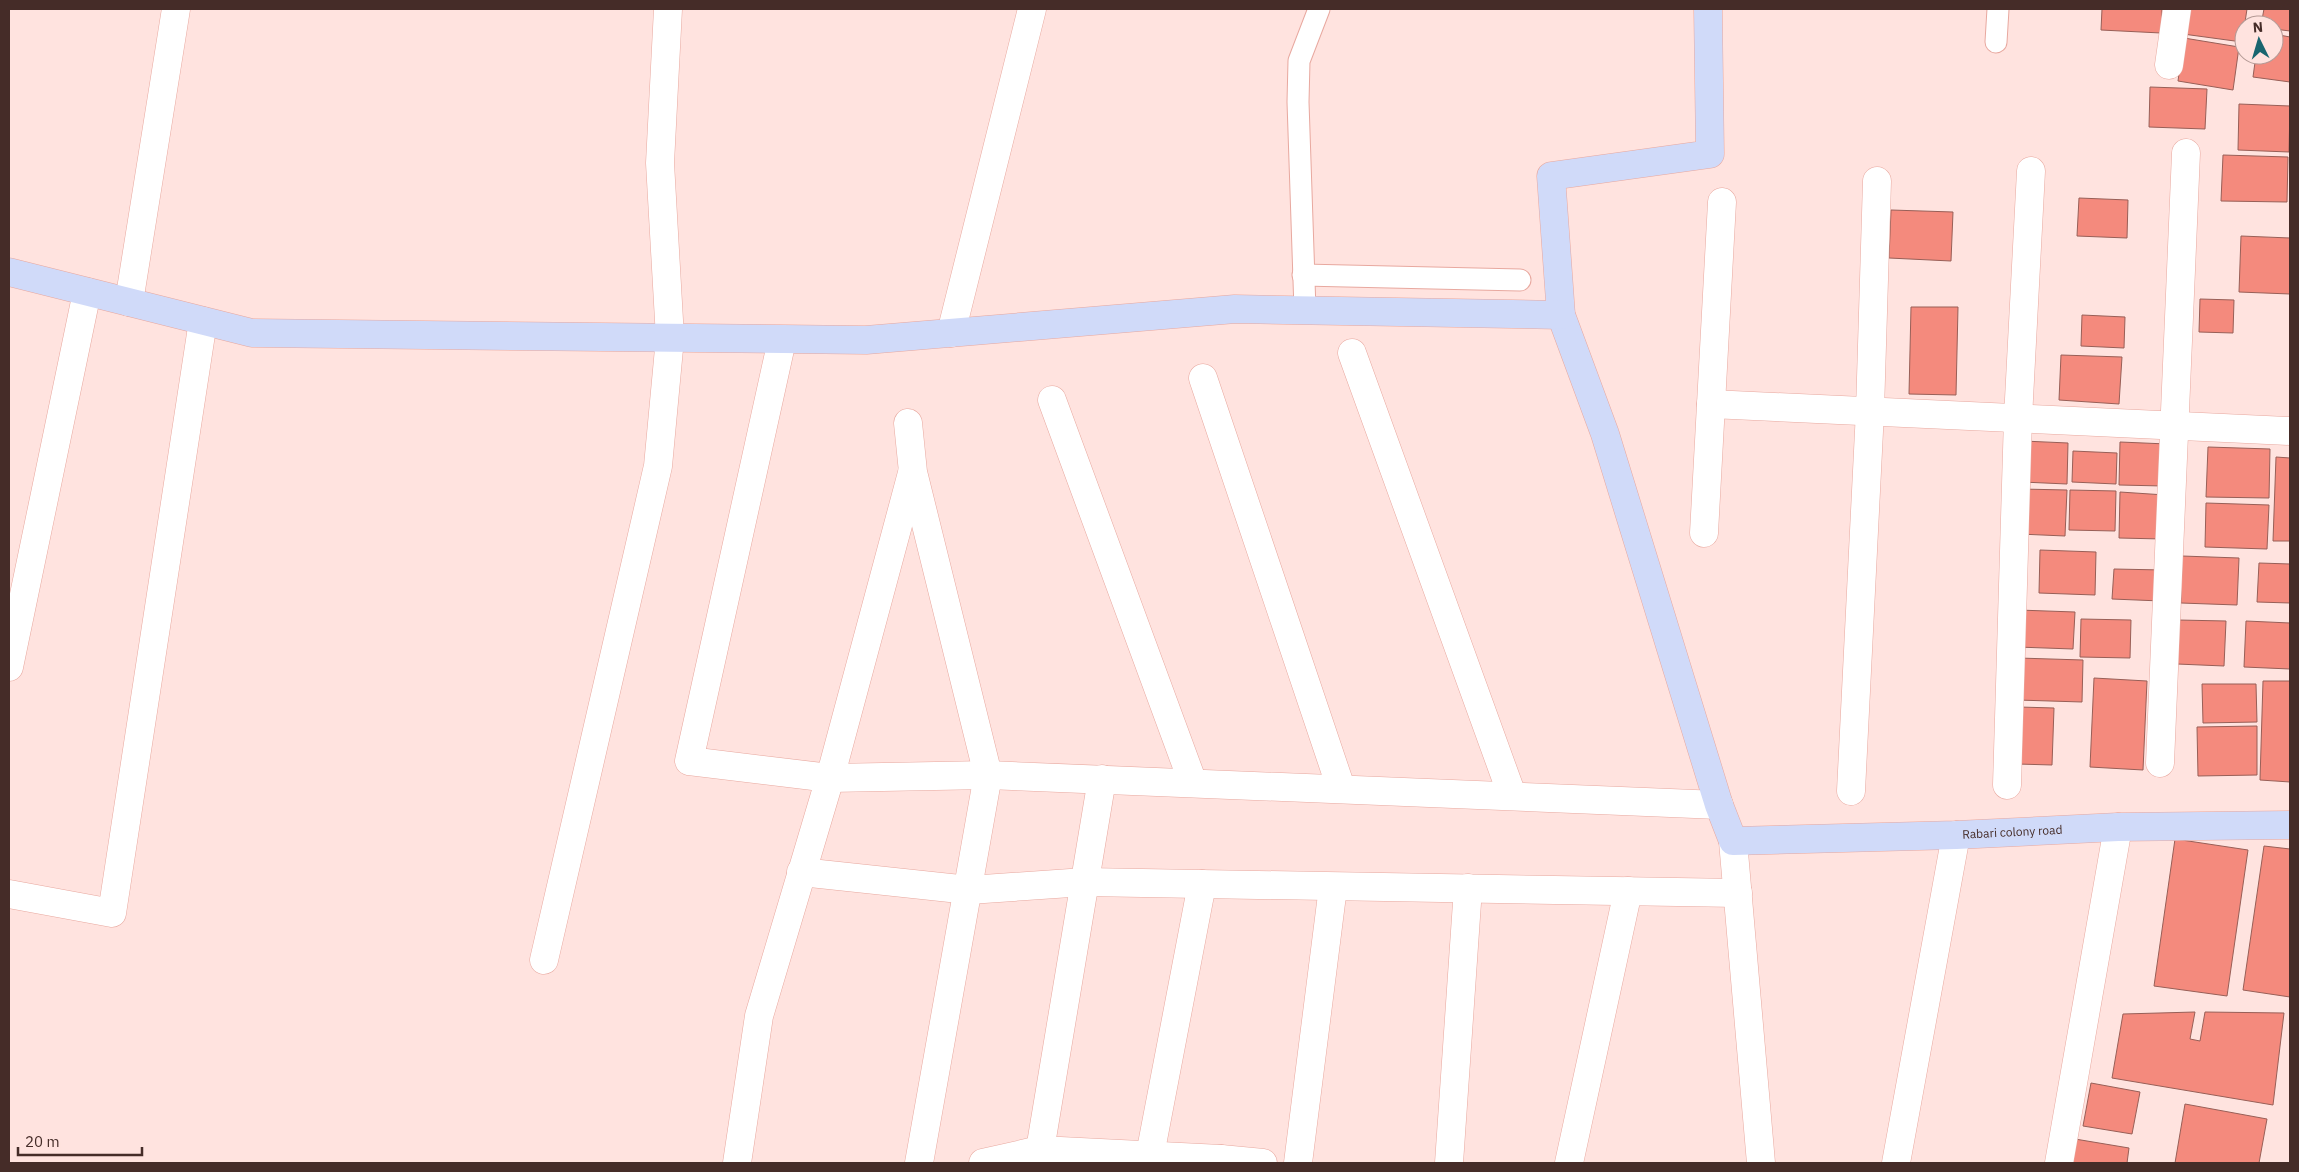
<svg xmlns="http://www.w3.org/2000/svg" width="2299" height="1172" font-family="'IBM Plex Sans',sans-serif">
<rect width="100%" height="100%" fill="#ffe3df"/>
<g fill="#f48a7d" stroke="#985f57">
<polygon points="2102,9 2162,9 2161,33 2101,30"/>
<polygon points="2187,9 2247,9 2242,42 2183,34"/>
<polygon points="2264,9 2290,9 2290,31 2274,29 2274,25 2261,25"/>
<polygon points="2274,34 2290,37 2290,82 2253,77 2256,55 2274,55"/>
<polygon points="2184,38 2239,47 2233,90 2178,81"/>
<polygon points="2150,87 2207,89 2205,129 2149,127"/>
<polygon points="2239,104 2290,106 2289,152 2238,150"/>
<polygon points="2223,155 2288,157 2287,202 2221,201"/>
<polygon points="2079,198 2128,200 2127,238 2077,236"/>
<polygon points="1891,210 1953,212 1951,261 1889,258"/>
<polygon points="2241,236 2290,238 2290,294 2239,292"/>
<polygon points="2200,299 2234,300 2233,333 2199,332"/>
<polygon points="1911,307 1958,307 1956,395 1909,394"/>
<polygon points="2082,315 2125,317 2124,348 2081,346"/>
<polygon points="2061,355 2122,357 2119,404 2059,400"/>
<polygon points="2023,441 2068,443 2067,484 2022,482"/>
<polygon points="2120,442 2167,444 2163,486 2119,485"/>
<polygon points="2208,447 2270,449 2269,498 2206,497"/>
<polygon points="2073,451 2117,453 2116,484 2072,482"/>
<polygon points="2276,457 2290,458 2290,541 2273,541"/>
<polygon points="2020,489 2067,490 2065,536 2019,534"/>
<polygon points="2070,490 2116,491 2115,531 2069,530"/>
<polygon points="2120,492 2165,495 2162,539 2119,538"/>
<polygon points="2206,503 2269,505 2267,549 2205,547"/>
<polygon points="2040,550 2096,552 2095,595 2039,593"/>
<polygon points="2182,556 2239,558 2237,605 2181,603"/>
<polygon points="2259,563 2290,564 2290,603 2257,602"/>
<polygon points="2114,569 2163,570 2161,601 2112,599"/>
<polygon points="2018,610 2075,612 2073,649 2017,647"/>
<polygon points="2081,619 2131,620 2130,658 2080,657"/>
<polygon points="2178,620 2226,621 2224,666 2177,664"/>
<polygon points="2246,621 2290,623 2290,669 2244,667"/>
<polygon points="2018,658 2083,660 2082,702 2017,700"/>
<polygon points="2094,678 2147,681 2143,770 2090,767"/>
<polygon points="2263,681 2290,681 2290,782 2260,780"/>
<polygon points="2202,684 2256,684 2257,722 2203,723"/>
<polygon points="2019,707 2054,708 2052,765 2017,764"/>
<polygon points="2257,726 2257,775 2198,776 2197,727"/>
<polygon points="2175,839 2248,850 2227,996 2154,986"/>
<polygon points="2264,846 2290,849 2290,997 2243,990"/>
<polygon points="2195,1012 2190,1039 2200,1041 2205,1012 2284,1013 2273,1105 2112,1078 2123,1014"/>
<polygon points="2091,1083 2140,1092 2132,1134 2083,1126"/>
<polygon points="2185,1104 2267,1119 2259,1163 2175,1163"/>
<polygon points="2075,1139 2129,1148 2127,1163 2071,1163"/>
</g>
<g fill="none" stroke-linecap="round" stroke-linejoin="round">
<g stroke="#e8a89f" stroke-width="23">
<g id="lane">
<polyline points="1996,42 1998,9"/>
<polyline points="1303,275 1520,280"/>
<polyline points="1305,310 1298,102 1299,61 1319,9"/>
</g>
</g>
<g stroke="#e8a89f" stroke-width="29">
<g id="street">
<polyline points="2169,65 2177,9"/>
<polyline points="129,302 176,9"/>
<polyline points="951,333 1032,9"/>
<polyline points="782,340 689,761 830,778 988,775 1719,805"/>
<polyline points="1352,353 1512,795"/>
<polyline points="1203,378 1341,788"/>
<polyline points="1052,400 1193,783"/>
<polyline points="1711,404 2290,431"/>
<polyline points="908,423 913,472 988,775 919,1163"/>
<polyline points="1704,533 1722,202"/>
<polyline points="9,667 87,292"/>
<polyline points="2160,763 2186,153"/>
<polyline points="1102,779 1040,1150 1221,1159"/>
<polyline points="2007,785 2018,418 2031,171"/>
<polyline points="1851,791 1870,411 1877,181"/>
<polyline points="1733,841 1761,1163"/>
<polyline points="801,872 969,890 1085,882 1738,893"/>
<polyline points="9,894 112,913 203,321"/>
<polyline points="544,960 658,466 670,338 660,163 668,9"/>
<polyline points="1150,1155 1202,884"/>
<polyline points="737,1163 759,1016 830,778 912,473"/>
<polyline points="983,1163 1040,1150 1039,1163"/>
<polyline points="1221,1163 1221,1159 1263,1163"/>
<polyline points="1298,1163 1333,887"/>
<polyline points="1449,1163 1468,888"/>
<polyline points="1569,1163 1628,891"/>
<polyline points="1896,1163 1956,835"/>
<polyline points="2059,1163 2118,827"/>
</g>
</g>
<g stroke="#e8a89f" stroke-width="29">
<g id="secondary">
<path id="s1" d="M1708 9 1710 154 1551 176 1561 315 1605 434 1719 805 1733 841 1956 835 2118 827 2290 825"/>
<polyline points="9,272 252,333 866,340 1235,309 1561,315"/>
</g>
</g>
<use href="#lane" stroke="#fff" stroke-width="21"/>
<use href="#street" stroke="#fff" stroke-width="28"/>
<use href="#secondary" stroke="#d0daf9" stroke-width="28"/>
</g>
<g text-anchor="middle" stroke-width="4.5" stroke-linejoin="round" paint-order="stroke">
<g font-size="12" fill="#452c28" stroke="#ffe3df">
<text dy="4" stroke="none"><textPath href="#s1" startOffset="1278">Rabari colony road</textPath></text>
</g>
</g>
<rect width="2299" height="1172" fill="none" stroke="#452c28" stroke-width="20"/>
<g transform="translate(2259 40) rotate(355)"><circle r="24" fill="#ffe3df" stroke="#b59a96"/>
<path d="M0-4L9 19L0 12L-9 19Z" fill="#19656f"/>
<text y="-8" font-size="14" font-weight="bold" text-anchor="middle" fill="#452c28">N</text>
</g>
<path d="M18 1147v8h124v-8" fill="none" stroke="#452c28" stroke-width="2.5"/>
<text x="25" y="1147" font-size="15" fill="#452c28" stroke="#ffe3df" stroke-width="4" paint-order="stroke">20 m</text>
</svg>
